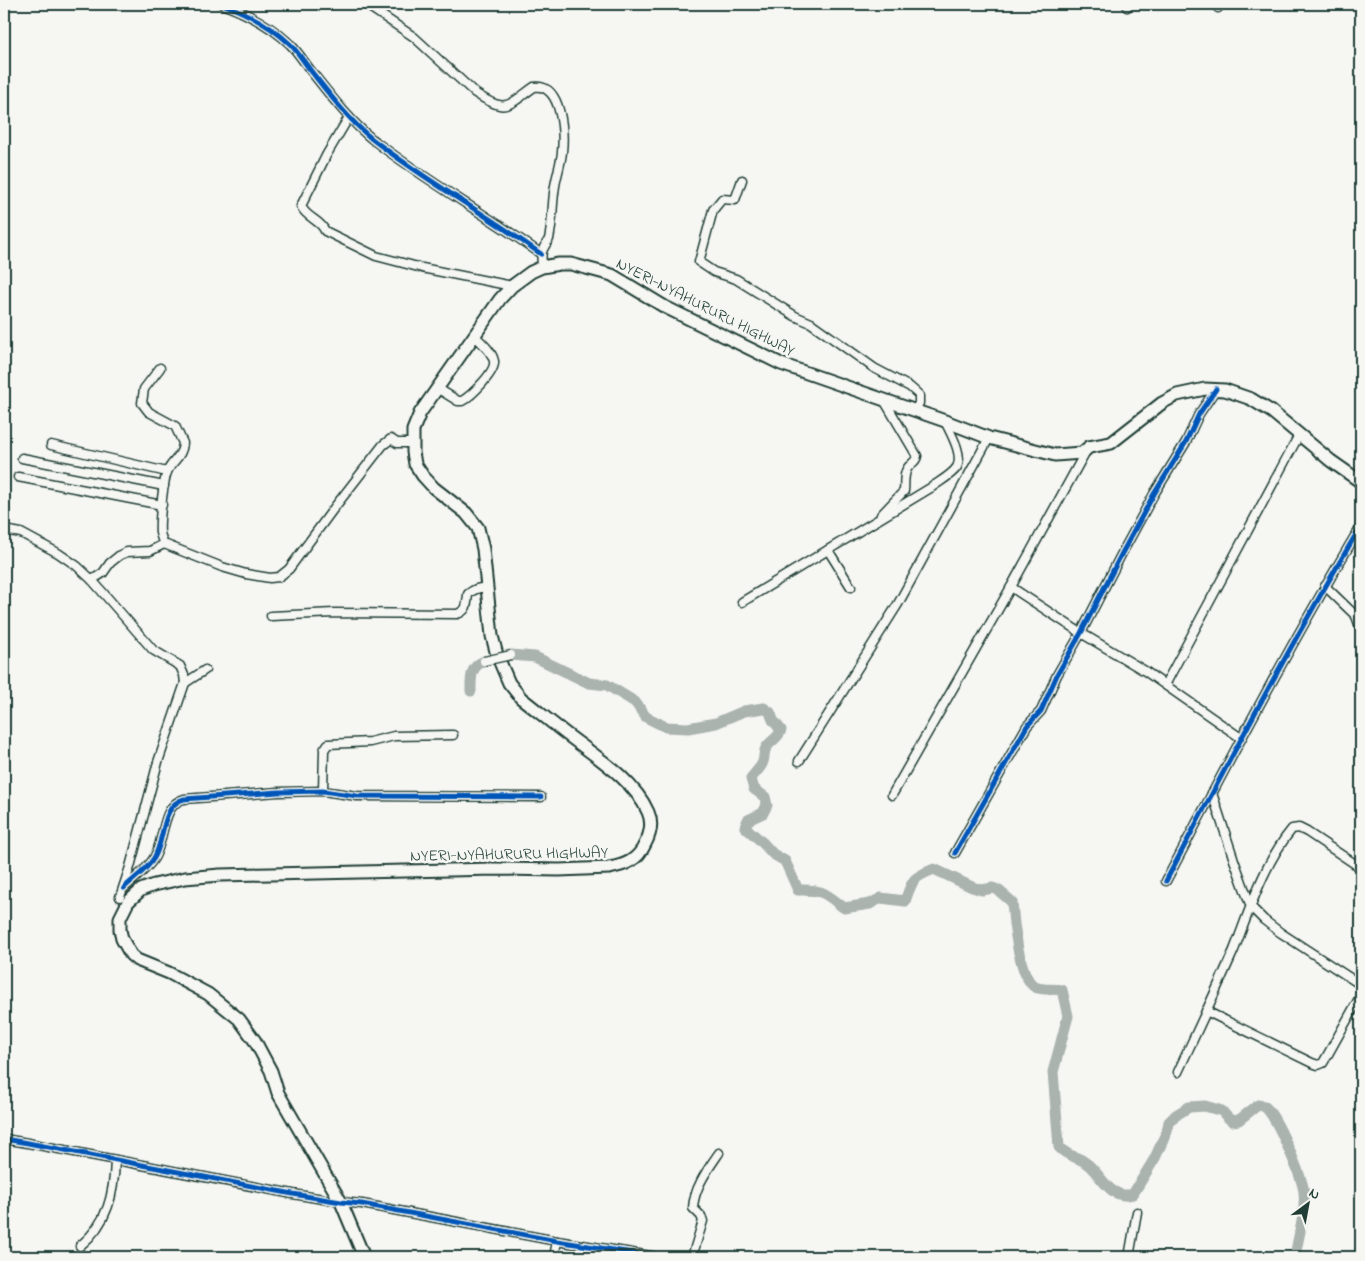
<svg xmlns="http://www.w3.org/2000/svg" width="1365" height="1261" font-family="'Indie Flower',sans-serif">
<rect width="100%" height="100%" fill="#f6f6f2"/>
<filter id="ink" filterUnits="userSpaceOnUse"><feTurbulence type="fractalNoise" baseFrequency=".02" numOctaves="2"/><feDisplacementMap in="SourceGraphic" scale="10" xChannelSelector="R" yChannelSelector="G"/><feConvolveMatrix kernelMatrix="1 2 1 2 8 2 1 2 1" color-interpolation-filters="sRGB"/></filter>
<g filter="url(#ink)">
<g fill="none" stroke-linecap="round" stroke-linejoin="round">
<g stroke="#aab3ae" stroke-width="11">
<path d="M511 655 535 657 589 683 607 685 635 702 646 717 666 727 688 728 716 723 744 711 764 708 770 712 773 720 781 730C779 738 770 741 766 748 763 753 765 759 762 764 759 770 754 773 751 779L754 789 765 797 767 805 763 813 748 820 745 827 762 842 773 854 785 861 798 890C823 889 826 894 844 908L870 904 881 898 905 901C913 879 912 878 934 869L972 887 982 890 993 888 998 890 1012 902C1013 920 1019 978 1035 987 1044 991 1054 988 1062 990L1068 1016 1053 1072 1059 1147C1069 1158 1076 1155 1086 1163 1102 1174 1109 1201 1133 1194L1155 1158 1167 1131 1169 1122 1176 1115 1189 1107 1205 1106 1222 1111 1227 1117 1232 1121 1239 1120 1258 1105C1260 1105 1263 1106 1265 1107 1276 1115 1302 1177 1304 1192 1306 1214 1298 1236 1295 1257"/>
<path d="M471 691C471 677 470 667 484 661"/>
</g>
<g stroke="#1f3d34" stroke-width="11">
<g id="minor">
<path d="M222 4C247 13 271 26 290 44 298 52 304 62 311 71 330 95 348 119 372 139 426 181 486 214 541 254"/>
<path d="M365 4 414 37 475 93C507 114 507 106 534 87 562 83 564 133 562 152 561 163 557 174 555 186 552 203 553 221 549 239 547 243 543 248 542 252 541 256 542 263 542 267"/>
<polyline points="1127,7 1128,4"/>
<polyline points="1218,8 1219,4"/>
<path d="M349 117 327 154 301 206C306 218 321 220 325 231L376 256 422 268 512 286"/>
<polyline points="742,180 735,200 722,199 713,210 699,262 714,272 736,279 795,316 811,323 874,368 910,387 919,395 919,403 915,411"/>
<path d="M437 388 458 401H462C471 396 496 372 494 361 492 351 481 342 474 335"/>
<polyline points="51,445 167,472"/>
<polyline points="22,458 164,486"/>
<polyline points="18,477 162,505"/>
<path d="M881 515 904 491C905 484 903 476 907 469 910 463 916 463 917 456L884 400"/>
<polyline points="4,530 21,533 58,553 77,566 92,580 153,650 180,666 184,675 185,683 158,762 130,867 120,897"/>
<polyline points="164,544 222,567 246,574 270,578 279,577 289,569 334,508 383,445 391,439 397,443 412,443"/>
<polyline points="828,550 851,587"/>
<path d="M92 580 103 573 110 563 120 555 127 552 150 551 164 544C162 540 161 537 160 533 159 522 163 479 168 470 174 459 182 457 183 443L175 426 149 412 142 403 144 389 160 368"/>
<polyline points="1325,586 1356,616 1361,630"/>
<polyline points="1011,587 1081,633 1145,671 1241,738"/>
<path d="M742 602 932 487C940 481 952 475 957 467 964 455 950 432 945 421"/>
<path d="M271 616 334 613 457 614C467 611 467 605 468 594 474 589 479 587 487 588"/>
<polyline points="185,683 205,670"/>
<polyline points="1165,685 1299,435"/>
<polyline points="799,761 898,604 989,438"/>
<polyline points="323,791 324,750 328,744 370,742 394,736 453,735"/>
<polyline points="1212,793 1234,860 1251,907 1264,920 1281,933 1361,985"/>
<polyline points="892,795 1011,587 1086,451"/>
<polyline points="955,853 1027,726 1041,711 1057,675 1081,633 1121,555 1154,494 1186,442 1199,414 1216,389"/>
<path d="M1166 881C1229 761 1292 641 1361 526"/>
<path d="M124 888C133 879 147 870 154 858 165 840 161 805 184 799L278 792 323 791 357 796 541 797"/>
<polyline points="1206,1011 1312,1063 1318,1065 1323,1063 1327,1056 1361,995"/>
<path d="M1178 1072C1197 1031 1216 991 1234 950 1250 909 1264 863 1292 829L1299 828 1307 832 1361 868"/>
<polyline points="4,1139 28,1143 293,1194 341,1202 362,1204 557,1241 657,1257"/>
<path d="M80 1246C108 1223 114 1194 115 1160"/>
<polyline points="554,1257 557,1241"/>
<path d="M692 1257 703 1221 701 1216 693 1208C694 1188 708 1169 719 1153"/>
<polyline points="1129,1257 1137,1212"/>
</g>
</g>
<g stroke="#1f3d34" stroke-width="15">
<path id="highway" d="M364 1257 341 1202 278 1093 271 1071 255 1041 239 1019 208 994 169 973 137 960 131 955 122 939 120 930V918L128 902 141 890 154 885 185 878 220 875 495 869 559 870 609 868C626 865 638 860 645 844 651 833 653 823 648 812 633 777 588 752 560 729 547 719 534 708 521 698L509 683 497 655 492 636 483 549 478 528 466 513 434 488 423 476 415 464 413 452V430L420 413 427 403 500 299 512 286 531 272 542 267 559 264H571L612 275 665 307 781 364 945 421 989 438 1055 455 1082 453 1089 447 1111 443 1162 403 1177 395 1205 389 1225 390 1251 399 1272 412 1331 461 1361 482"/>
</g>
<use href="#minor" stroke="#f6f6f2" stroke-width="8"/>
<use href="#highway" stroke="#f6f6f2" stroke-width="11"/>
<g stroke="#1f3d34" stroke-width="11" stroke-linecap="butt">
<polyline id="minor-bridge" points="484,661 511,655"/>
</g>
<use href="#minor-bridge" stroke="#f6f6f2" stroke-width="8"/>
<g stroke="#f6f6f2" stroke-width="8">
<g id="cycleway">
<path d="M222 4C247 13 271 26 290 44 298 52 304 62 311 71 330 95 348 119 372 139 426 181 486 214 541 254"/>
<polyline points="955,853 1027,726 1041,711 1057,675 1081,633 1121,555 1154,494 1186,442 1199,414 1216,389"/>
<path d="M1166 881C1229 761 1292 641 1361 526"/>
<path d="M124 888C133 879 147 870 154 858 165 840 161 805 184 799L278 792 323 791 357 796 541 797"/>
<polyline points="4,1139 28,1143 293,1194 341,1202 362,1204 557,1241 657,1257"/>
</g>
</g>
<use href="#cycleway" stroke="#0057b8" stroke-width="5"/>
</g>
</g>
<g text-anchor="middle" stroke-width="5" stroke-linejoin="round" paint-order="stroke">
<g font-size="16" fill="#1f3d34" stroke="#f6f6f2">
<text transform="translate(706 306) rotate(27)" y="6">NYERI-NYAHURURU HIGHWAY</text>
<text transform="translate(509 853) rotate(-1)" y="6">NYERI-NYAHURURU HIGHWAY</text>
</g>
</g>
<rect width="1365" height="1261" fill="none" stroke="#f6f6f2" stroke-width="20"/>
<rect x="10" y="10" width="1345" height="1241" fill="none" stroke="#1f3d34" stroke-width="2" filter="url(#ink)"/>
<g transform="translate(1308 1204) rotate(32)" stroke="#f6f6f2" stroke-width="4" paint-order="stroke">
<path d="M0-4L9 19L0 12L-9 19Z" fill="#1f3d34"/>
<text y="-8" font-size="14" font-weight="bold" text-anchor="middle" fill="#1f3d34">N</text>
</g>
</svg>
